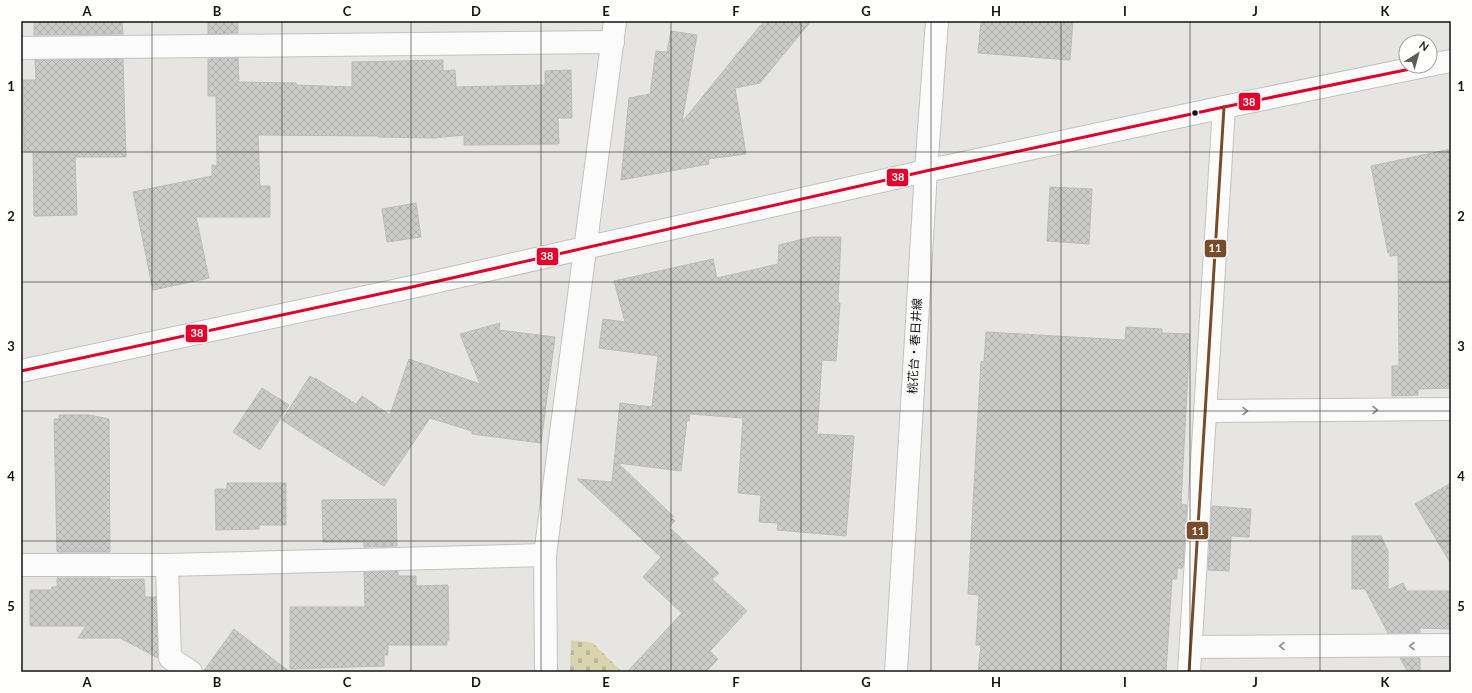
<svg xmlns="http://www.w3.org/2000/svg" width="1472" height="693" font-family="Lato,'Noto Sans JP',sans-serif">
<defs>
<pattern id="cemetery-stones" width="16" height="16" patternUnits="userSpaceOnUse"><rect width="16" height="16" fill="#d9d4ae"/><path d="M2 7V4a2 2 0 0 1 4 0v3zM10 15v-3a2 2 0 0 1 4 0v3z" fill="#b9b595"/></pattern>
<pattern id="building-cross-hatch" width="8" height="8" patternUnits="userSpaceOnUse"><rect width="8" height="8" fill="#cbcbc9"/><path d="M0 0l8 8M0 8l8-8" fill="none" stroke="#adadac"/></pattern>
</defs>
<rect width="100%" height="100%" fill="#e6e5e2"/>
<polygon fill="url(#cemetery-stones)" points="571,640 593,643 622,672 570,672"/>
<g fill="url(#building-cross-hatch)" stroke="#bbbbb8">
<polygon points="34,21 122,21 123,34 34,35"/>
<polygon points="208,21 238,21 238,33 208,34"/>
<polygon points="764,21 811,21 760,83 735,88 746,154 708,159 709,164 621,180 629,98 650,94 656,51 667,52 671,31 697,35 682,122"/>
<polygon points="981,21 1073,21 1070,60 978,53"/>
<polygon points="238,58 239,82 296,83 296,85 352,87 352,62 443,60 443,71 455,70 456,87 545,85 545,71 571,70 572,118 558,118 559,144 464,145 464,135 434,138 378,137 378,136 258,135 260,186 270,186 270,217 196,217 209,278 153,290 133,192 212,176 212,165 217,166 216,96 208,96 208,59"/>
<polygon points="123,59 126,157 75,157 77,215 34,216 33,152 24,152 23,80 36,80 35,60"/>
<polygon points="1451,149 1451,388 1418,389 1418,395 1392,396 1392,366 1399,366 1398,255 1390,256 1390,252 1388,253 1371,166"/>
<polygon points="1050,187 1092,189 1089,244 1047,241"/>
<polygon points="416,203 421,237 387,242 382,209"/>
<polygon points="812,237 841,237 838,302 840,303 836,361 822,360 817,434 854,436 846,536 777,530 778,523 759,522 761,495 738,493 743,418 690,414 689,421 687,420 681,471 618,463 674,517 670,516 675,521 669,527 719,573 712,579 747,611 710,651 718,659 706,672 627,672 682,613 643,577 661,557 577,479 612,482 620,403 652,407 658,356 599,348 603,319 625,322 614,281 713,259 717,278 778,264 779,245"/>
<polygon points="500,323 499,330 555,337 541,443 472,434 472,431 430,418 384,486 282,420 310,376 315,379 315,378 356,404 362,396 390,415 409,359 480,384 460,334"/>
<polygon points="1126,327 1162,329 1162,333 1190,334 1181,504 1187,505 1183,568 1177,568 1177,579 1172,579 1166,672 978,672 981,645 976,645 979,595 968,594 981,361 984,362 986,332 1125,340"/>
<polygon points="262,388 289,405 260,450 233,432"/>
<polygon points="59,415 89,415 109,419 110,552 57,552 54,419 59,419"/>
<polygon points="227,483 286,483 286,525 259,525 259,529 216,530 215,489 227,489"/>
<polygon points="1451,483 1451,564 1415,504"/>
<polygon points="396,499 397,546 364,547 364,542 323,542 322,500"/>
<polygon points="1212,506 1251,509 1249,537 1231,536 1229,571 1208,570"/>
<polygon points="1352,536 1381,536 1388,551 1388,590 1403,583 1407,591 1451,591 1451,629 1420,628 1420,633 1388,633 1365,589 1352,589"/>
<polygon points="398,571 398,576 416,576 416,586 448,585 449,640 447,640 447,645 388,645 388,655 384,655 384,666 290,669 290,607 365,607 364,572"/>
<polygon points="57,578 110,578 110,580 144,579 145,597 156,597 158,658 120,638 78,638 86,626 30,626 30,590 51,590 52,587 57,587"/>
<polygon points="234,629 290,672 203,672"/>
<polygon points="1400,658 1420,658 1420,672 1408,672"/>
</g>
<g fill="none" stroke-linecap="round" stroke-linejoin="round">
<g stroke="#c3c2c0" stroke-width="24">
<g id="street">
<polyline points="21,48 613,42"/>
<polyline points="1206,411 1451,409"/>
<polyline points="21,565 167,565 545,555"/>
<polyline points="167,565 170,658 191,672"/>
<polyline points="1191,647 1451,645"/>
<polyline points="546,672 545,555 615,21"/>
<polyline points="1189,672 1224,107"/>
</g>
</g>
<g stroke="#c3c2c0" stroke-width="24">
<g id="secondary">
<polyline points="1430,65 1451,61"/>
<polyline points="21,371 412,287 926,171 1224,107 1425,66"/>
<polyline points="896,672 926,171 937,21"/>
</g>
</g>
<use href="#street" stroke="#fbfbfb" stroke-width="22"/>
<use href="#secondary" stroke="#fbfbfb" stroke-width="22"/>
<g stroke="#fffffe" stroke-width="6">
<polyline id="bus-1" points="21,371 412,287 926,171 1224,107 1425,66"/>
</g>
<g stroke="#fffffe" stroke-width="6">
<polyline id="bus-2" points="1189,672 1224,107"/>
</g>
<use href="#bus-1" stroke="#e4002b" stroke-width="3"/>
<use href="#bus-2" stroke="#7a4b2a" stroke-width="3"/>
</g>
<defs><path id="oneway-chevron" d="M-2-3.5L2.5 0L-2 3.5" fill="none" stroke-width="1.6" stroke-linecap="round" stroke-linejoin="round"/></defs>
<g stroke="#929291">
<use href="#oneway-chevron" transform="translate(1375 410)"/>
<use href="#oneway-chevron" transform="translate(1245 411)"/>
<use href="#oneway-chevron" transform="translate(1282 646) rotate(180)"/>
<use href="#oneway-chevron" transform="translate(1412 646) rotate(180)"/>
</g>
<path fill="none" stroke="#121210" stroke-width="1" stroke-opacity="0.55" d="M152 21V672M282 21V672M411 21V672M541 21V672M671 21V672M801 21V672M931 21V672M1061 21V672M1190 21V672M1320 21V672M21 152H1451M21 282H1451M21 411H1451M21 541H1451"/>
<circle fill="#121210" stroke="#fffffe" stroke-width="1.5" cx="1195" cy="113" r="3.5"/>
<g text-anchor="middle" stroke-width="3" stroke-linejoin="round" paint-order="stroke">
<g font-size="12" fill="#121210" stroke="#fffffe">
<text transform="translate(915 346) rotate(-87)" y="4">桃花台・春日井線</text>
</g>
</g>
<g stroke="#fffffe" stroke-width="1.5">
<rect x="1238" y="92" width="23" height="19" rx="4" fill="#e4002b"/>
<rect x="886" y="168" width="23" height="19" rx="4" fill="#e4002b"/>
<rect x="1204" y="239" width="23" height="19" rx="4" fill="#7a4b2a"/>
<rect x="536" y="247" width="23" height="19" rx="4" fill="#e4002b"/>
<rect x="185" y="324" width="23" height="19" rx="4" fill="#e4002b"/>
<rect x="1186" y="521" width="23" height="19" rx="4" fill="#7a4b2a"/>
</g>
<g font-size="11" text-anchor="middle" font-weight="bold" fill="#fff">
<text x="1249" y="106">38</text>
<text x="898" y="181">38</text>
<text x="1215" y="252">11</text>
<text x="547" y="260">38</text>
<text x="197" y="337">38</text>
<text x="1198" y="535">11</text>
</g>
<rect width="1472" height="693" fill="none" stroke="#fffffe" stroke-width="44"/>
<g transform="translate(1418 54) rotate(37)"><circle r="19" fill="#fffffe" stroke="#a0a09f"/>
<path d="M0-3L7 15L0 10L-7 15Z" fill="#5c5c5a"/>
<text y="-6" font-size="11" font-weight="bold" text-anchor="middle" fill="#121210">N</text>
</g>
<rect x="22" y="22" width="1428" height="649" fill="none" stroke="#121210" stroke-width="1.5"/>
<g font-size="13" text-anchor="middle" font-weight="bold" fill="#121210">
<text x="87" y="16">A</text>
<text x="217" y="16">B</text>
<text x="347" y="16">C</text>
<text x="476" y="16">D</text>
<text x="606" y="16">E</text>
<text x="736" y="16">F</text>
<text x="866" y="16">G</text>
<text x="996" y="16">H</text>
<text x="1125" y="16">I</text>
<text x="1255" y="16">J</text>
<text x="1385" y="16">K</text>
<text x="11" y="91">1</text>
<text x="1461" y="91">1</text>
<text x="11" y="221">2</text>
<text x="1461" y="221">2</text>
<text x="11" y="351">3</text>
<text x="1461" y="351">3</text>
<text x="11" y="481">4</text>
<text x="1461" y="481">4</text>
<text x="11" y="611">5</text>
<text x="1461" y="611">5</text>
<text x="87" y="687">A</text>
<text x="217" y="687">B</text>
<text x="347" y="687">C</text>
<text x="476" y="687">D</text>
<text x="606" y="687">E</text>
<text x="736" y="687">F</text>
<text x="866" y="687">G</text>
<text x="996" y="687">H</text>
<text x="1125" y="687">I</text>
<text x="1255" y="687">J</text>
<text x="1385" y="687">K</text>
</g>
</svg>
